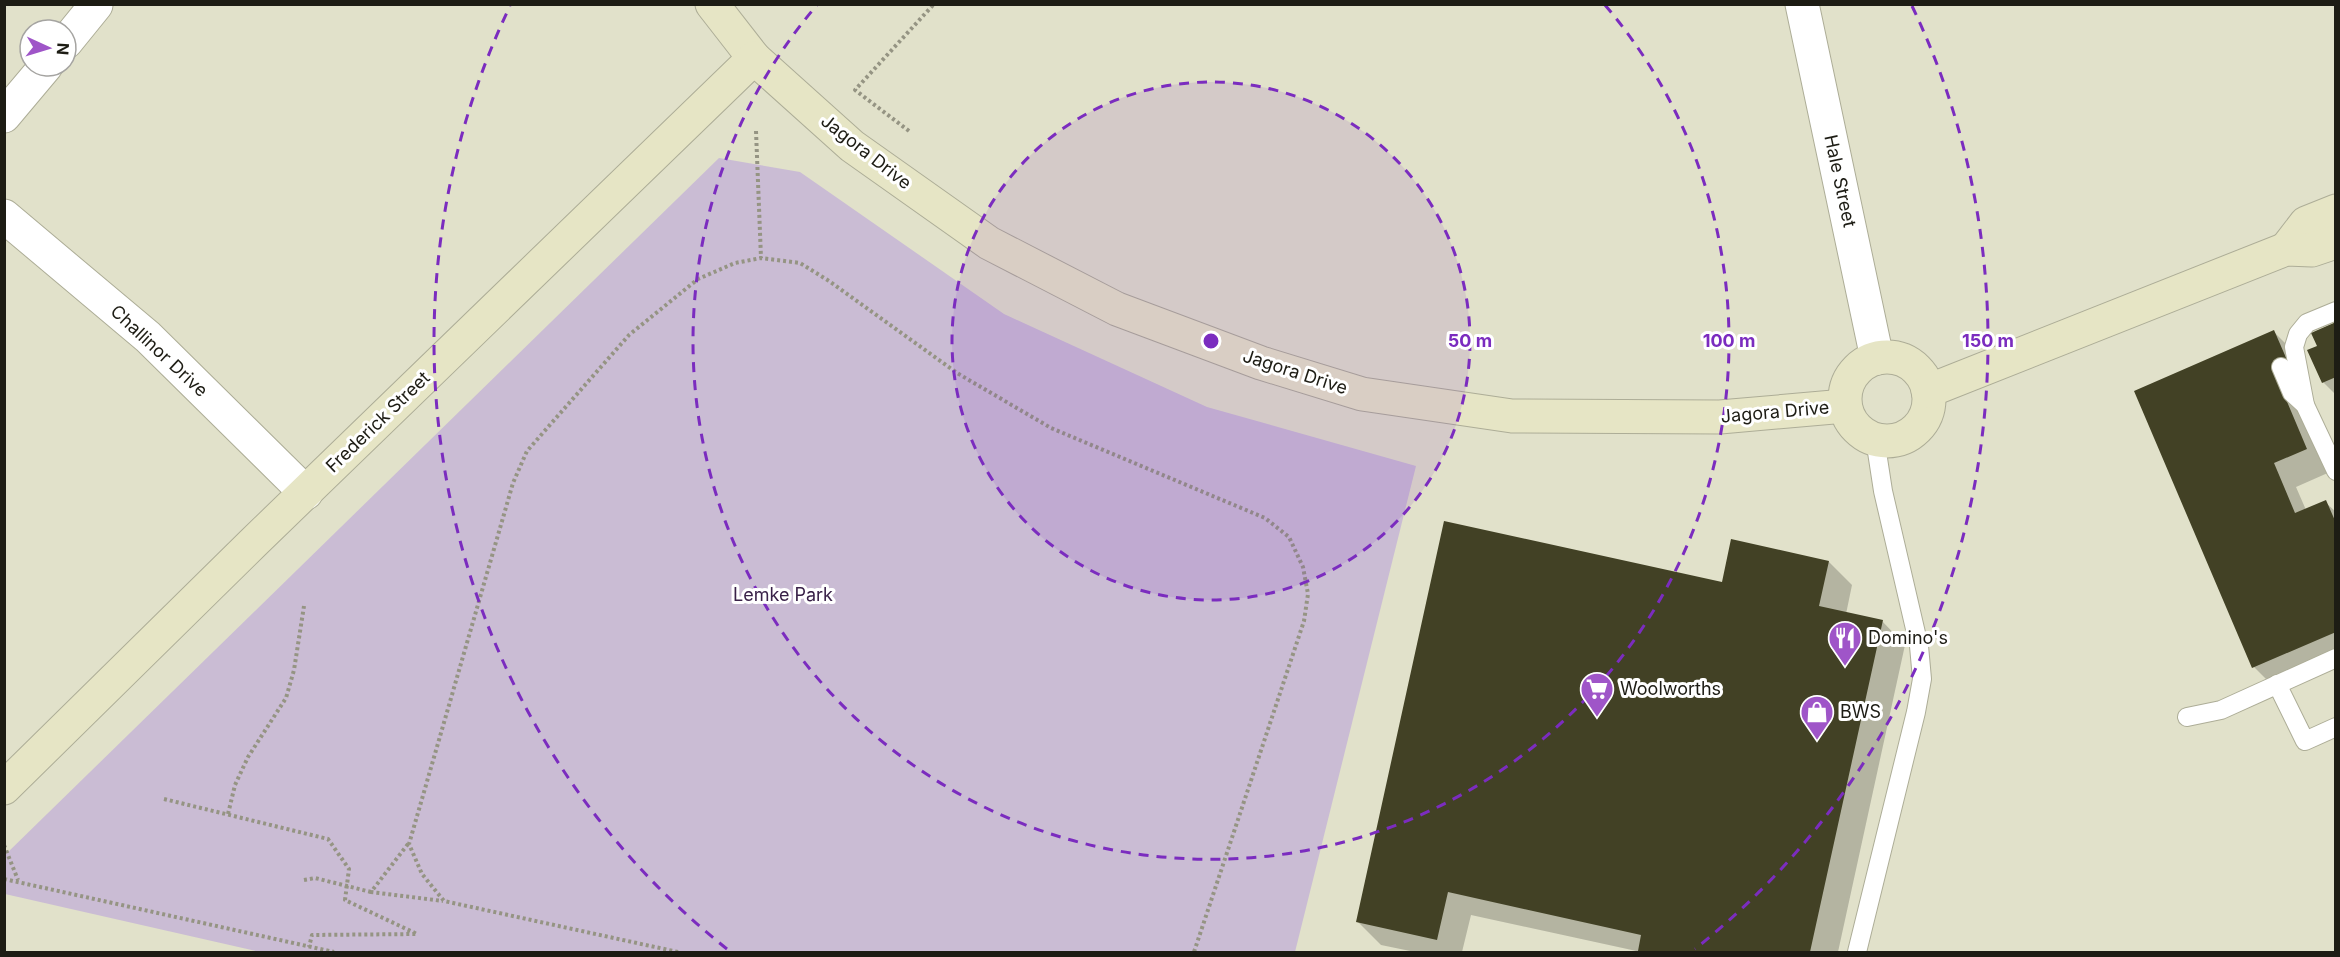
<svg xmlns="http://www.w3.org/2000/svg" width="2340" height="957" font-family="Inter,sans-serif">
<rect width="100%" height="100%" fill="#e1e1ca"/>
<polygon fill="#cabcd4" points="719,158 800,172 1004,314 1207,407 1416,466 1295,952 260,952 5,894 5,855"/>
<g fill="#0003">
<polygon points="2336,324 2336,395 2323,382 2319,346"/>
<polygon points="2274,332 2297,355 2330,472 2296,487 2306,510 2325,502 2336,512 2336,665 2277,690 2254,667"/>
<polygon points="1829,562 1852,585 1846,614 1882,621 1905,645 1838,952 1641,952 1471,915 1462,952 1415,952 1381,945 1358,922 1723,584"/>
</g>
<g fill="#424125">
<polygon points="2336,322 2336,377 2322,383 2307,350 2317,346 2311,333"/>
<polygon points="2274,330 2287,360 2272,366 2307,449 2274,463 2295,513 2326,500 2336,523 2336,632 2252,668 2134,391"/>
<polygon points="1444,521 1722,582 1731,539 1829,561 1819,606 1883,620 1810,952 1645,952 1638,951 1641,935 1448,892 1437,940 1356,922"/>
</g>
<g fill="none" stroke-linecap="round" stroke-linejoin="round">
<g stroke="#adad97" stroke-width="20">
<g id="lane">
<polyline points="2281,367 2292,393 2305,405 2336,471"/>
<polyline points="2305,405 2294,347 2298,334 2307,323 2336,311"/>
<polyline points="2277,684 2305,741 2336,727"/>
<polyline points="2187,717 2221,710 2336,658"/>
<polyline points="1857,952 1916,712 1922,679 1919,646 1883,491 1875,439"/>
</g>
</g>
<g stroke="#adad97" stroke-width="35">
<g id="street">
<polyline points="1802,4 1877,358"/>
<polyline points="66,42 96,5"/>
<polyline points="4,116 46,66"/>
<polyline points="4,216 148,337 306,493"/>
</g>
</g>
<g stroke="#adad97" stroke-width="35">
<g id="secondary">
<polyline points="712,4 754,58 852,146 989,243 1117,309 1261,363 1362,394 1512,416 1720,417 1845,406"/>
<polyline points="2286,249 2306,223 2336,211"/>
<circle cx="1887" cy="399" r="42"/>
<polyline points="1928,391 2286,249 2312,250 2336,242"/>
<polyline points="4,788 254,542 754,58"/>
</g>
</g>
<g stroke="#959483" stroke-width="4" stroke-dasharray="3 3" stroke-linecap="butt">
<polyline points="756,131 761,258"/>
<polyline points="909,131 855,90 934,4"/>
<polyline points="164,799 328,839 349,869 345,900 417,934 312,935 309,947"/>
<polyline points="228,814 235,785 248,757 286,698 294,670 304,606"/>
<polyline points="408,844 371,892 443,901"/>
<polyline points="4,845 18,880"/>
<polyline points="4,879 334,952"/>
<polyline points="304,880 315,878 371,892"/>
<polyline points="678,952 444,901 422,874 409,844 513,483 527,451 629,335 698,279 735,263 761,258 800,263 829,281 957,373 1051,428 1265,518 1289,537 1303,567 1308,594 1304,621 1194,952"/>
</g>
<use href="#lane" stroke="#fff" stroke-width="18"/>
<use href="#street" stroke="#fff" stroke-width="33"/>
<use href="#secondary" stroke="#e6e5c5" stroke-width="33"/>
</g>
<circle cx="1211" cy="341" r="259" fill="#7b2cbf" fill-opacity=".12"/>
<g fill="none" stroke="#7b2cbf" stroke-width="3" stroke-dasharray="10 8">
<circle cx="1211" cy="341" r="259"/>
<path d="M1605 5A518 518 0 1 1 817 5"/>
<path d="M727 949A777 777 0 0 1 510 6M1912 6A777 777 0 0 1 1695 949"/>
</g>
<defs>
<g id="restaurant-pin" transform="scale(1.725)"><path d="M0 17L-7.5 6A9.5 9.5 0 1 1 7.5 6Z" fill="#9f55c8" stroke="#fff"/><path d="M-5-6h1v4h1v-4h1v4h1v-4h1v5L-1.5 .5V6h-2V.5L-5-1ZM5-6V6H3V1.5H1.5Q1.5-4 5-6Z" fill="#fff"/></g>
<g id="supermarket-pin" transform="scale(1.725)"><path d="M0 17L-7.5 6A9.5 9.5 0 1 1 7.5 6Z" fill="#9f55c8" stroke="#fff"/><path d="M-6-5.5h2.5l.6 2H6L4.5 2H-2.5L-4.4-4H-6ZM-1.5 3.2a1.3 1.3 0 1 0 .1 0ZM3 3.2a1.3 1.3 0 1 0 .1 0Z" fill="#fff"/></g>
<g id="shop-pin" transform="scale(1.725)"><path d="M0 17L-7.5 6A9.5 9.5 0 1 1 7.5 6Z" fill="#9f55c8" stroke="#fff"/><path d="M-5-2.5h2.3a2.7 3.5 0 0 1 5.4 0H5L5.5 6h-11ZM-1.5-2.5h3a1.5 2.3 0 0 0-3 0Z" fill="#fff"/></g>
</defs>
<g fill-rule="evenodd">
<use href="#restaurant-pin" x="1845" y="638"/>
<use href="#supermarket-pin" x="1597" y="689"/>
<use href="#shop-pin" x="1817" y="712"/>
</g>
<g text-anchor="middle" stroke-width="6" stroke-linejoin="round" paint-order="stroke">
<g font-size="18" fill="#1d1c14" stroke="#fff">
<text transform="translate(866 152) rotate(38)" y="6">Jagora Drive</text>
<text transform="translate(1840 181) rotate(78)" y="6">Hale Street</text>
<text transform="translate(159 351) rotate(43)" y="6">Challinor Drive</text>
<text transform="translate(1295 372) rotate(18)" y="6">Jagora Drive</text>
<text transform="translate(1775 412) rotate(-5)" y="6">Jagora Drive</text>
<text transform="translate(378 422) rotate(-44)" y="6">Frederick Street</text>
</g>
<g font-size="18" fill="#392148" stroke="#fff">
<text x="783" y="601">Lemke Park</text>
</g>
<g font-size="18" fill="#1d1c14" stroke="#fff" text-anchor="start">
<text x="1868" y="644">Domino's</text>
<text x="1620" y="695">Woolworths</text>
<text x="1840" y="718">BWS</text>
</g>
</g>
<circle cx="1211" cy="341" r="9" fill="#7b2cbf" stroke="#fff" stroke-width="3"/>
<g font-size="18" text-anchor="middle" font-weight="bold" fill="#7b2cbf" stroke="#fff" stroke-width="6" stroke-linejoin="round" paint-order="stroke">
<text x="1470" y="347">50 m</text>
<text x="1729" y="347">100 m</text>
<text x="1988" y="347">150 m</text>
</g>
<rect width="2340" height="957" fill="none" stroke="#1d1c14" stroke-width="12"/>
<g transform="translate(48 48) rotate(94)"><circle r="28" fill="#ffffff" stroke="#a5a4a1" stroke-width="1.5"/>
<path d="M0-4.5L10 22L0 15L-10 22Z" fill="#9f55c8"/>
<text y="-9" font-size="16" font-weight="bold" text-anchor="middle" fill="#1d1c14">N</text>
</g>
</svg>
